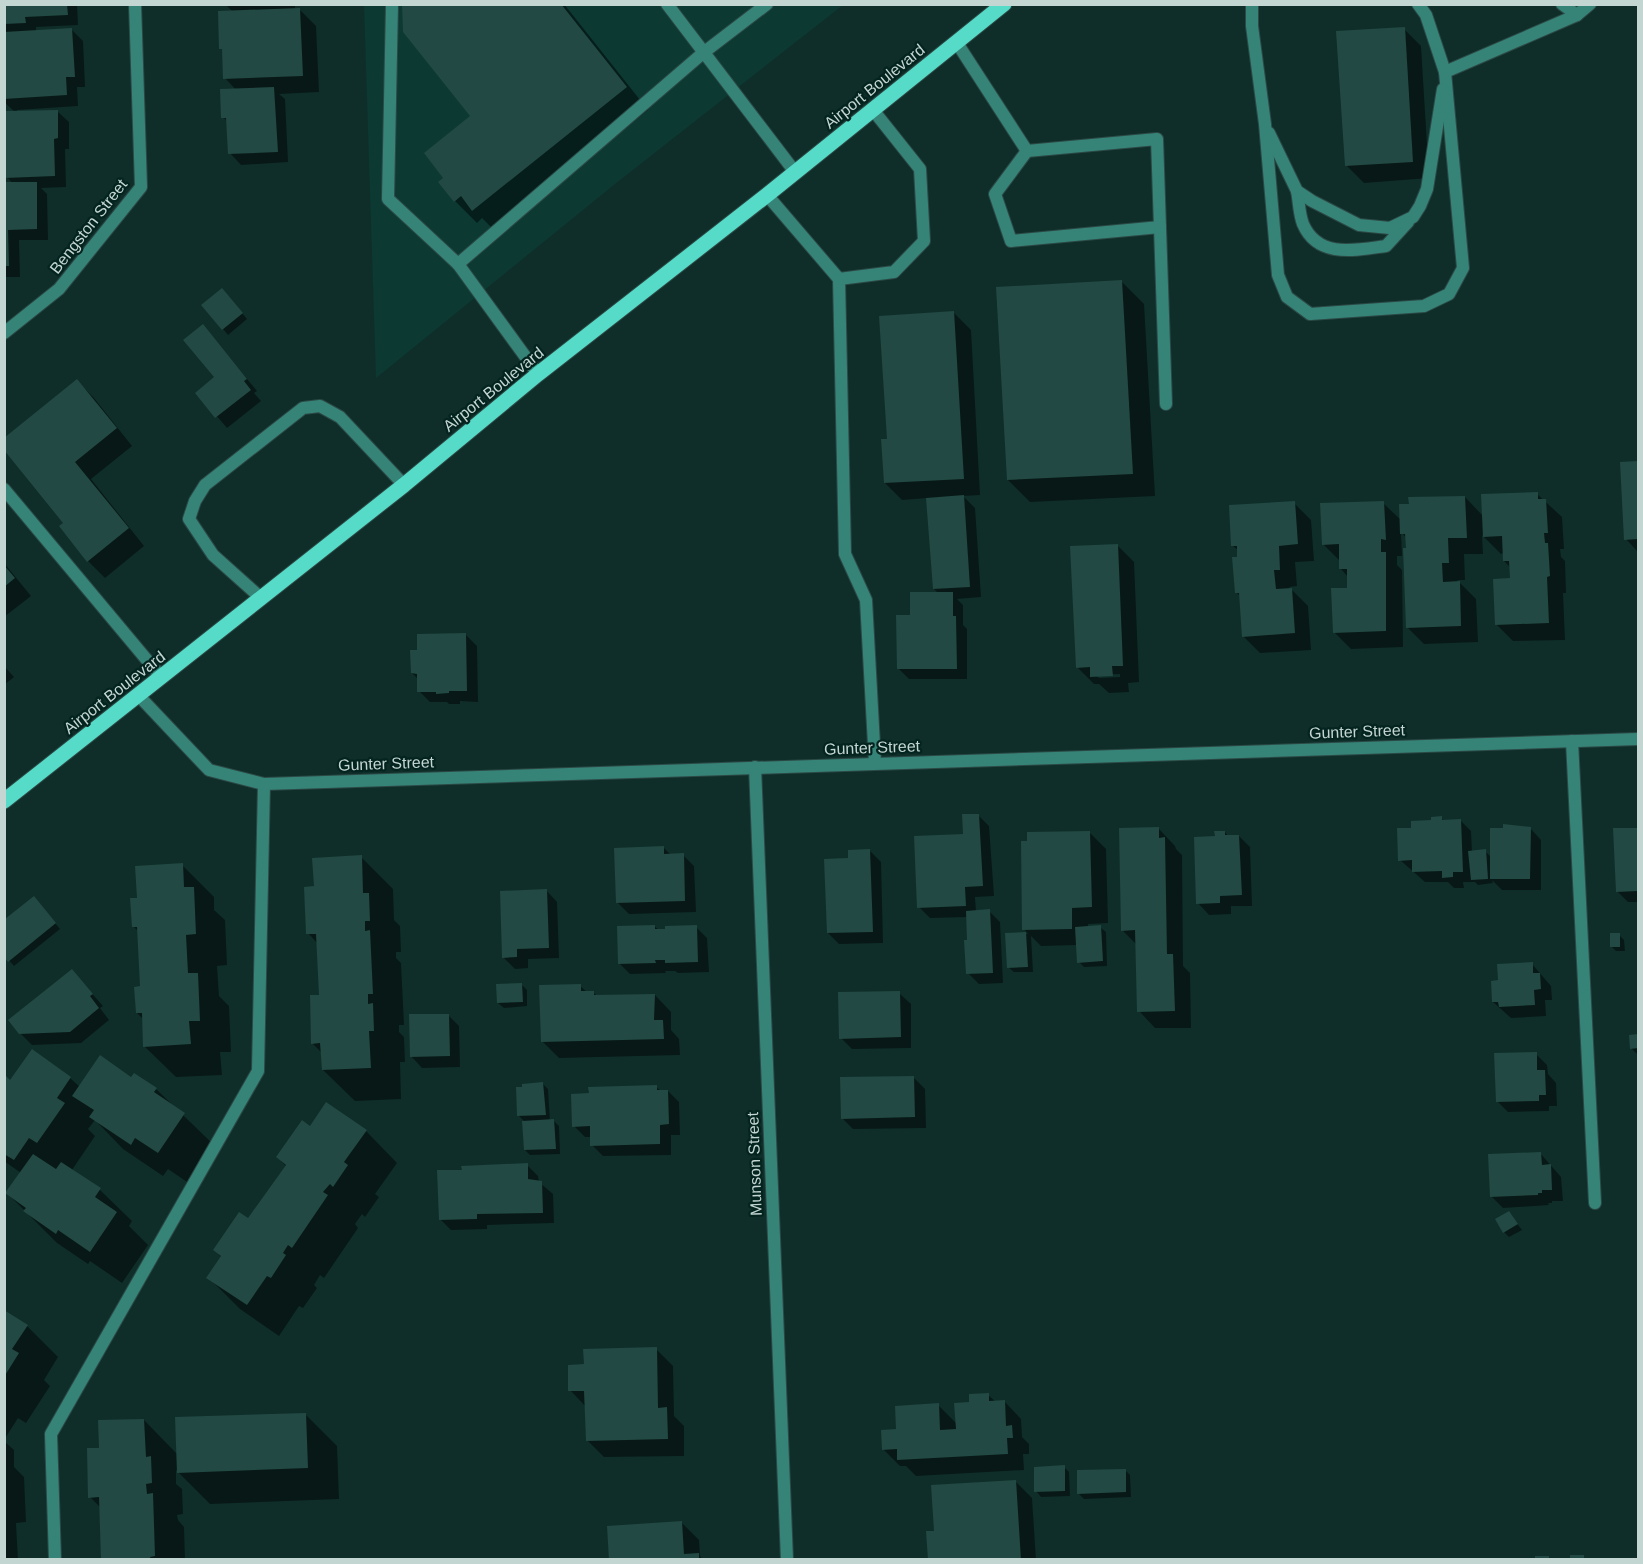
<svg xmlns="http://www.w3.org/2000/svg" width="1643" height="1564" font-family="Helvetica,sans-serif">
<rect width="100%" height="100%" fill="#0f2e2a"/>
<polygon fill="#0d3933" points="364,5 843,5 615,184 376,378"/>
<g fill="#0007" fill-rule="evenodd">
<polygon points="4,4 77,4 78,25 36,27 36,32 71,29 83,41 85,87 77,87 78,106 17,110 17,112 57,111 69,122 69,149 65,149 66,187 41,188 47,194 48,240 19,240 20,277 4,277 4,184 13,184 7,177 15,112 4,102"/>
<polygon points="225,4 334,4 295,6 295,9 299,9 316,26 319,92 279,94 285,99 288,162 241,165 230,153 228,122 223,117 236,90 225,78 224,51 220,48 233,12"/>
<polygon points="404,4 564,4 648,110 496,232 482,218 477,223 455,201 446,178 472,116"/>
<polygon points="1404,29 1421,46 1429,178 1364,183 1347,166"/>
<polygon points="1122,282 1144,304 1155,496 1030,502 1008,480"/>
<polygon points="227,295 247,319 228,335 223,329"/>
<polygon points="954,313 971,330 980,495 963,496 975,508 981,597 957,599 963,605 963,625 967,629 967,679 909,679 898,668 912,616 939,594 934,589 928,498 902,500 885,483 889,441"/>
<polygon points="203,326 257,391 254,393 261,401 227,428 197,393 216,377"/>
<polygon points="77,381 94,398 132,446 91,479 144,546 105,578 88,561 65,523"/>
<polygon points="1638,462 1638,551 1637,551 1626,539 1622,463"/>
<polygon points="1537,494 1562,517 1564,549 1560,549 1561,557 1565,561 1566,593 1563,593 1565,640 1513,641 1496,624 1512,580 1511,568 1504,561 1504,553 1501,554 1482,535 1483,554 1464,554 1465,580 1457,580 1476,599 1478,642 1424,644 1407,627 1407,539 1401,532 1402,556 1397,556 1397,565 1402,570 1403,647 1351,649 1334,632 1349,589 1348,577 1341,569 1341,562 1323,544 1383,503 1402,521 1465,497 1483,516"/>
<polygon points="1294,503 1311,520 1314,561 1295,562 1297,586 1289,587 1308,606 1311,650 1260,653 1243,636 1241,597 1236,592 1239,551 1233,546"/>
<path d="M1117 545 1134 562 1139 682 1128 683 1129 692 1109 693 1099 684H1094L1077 667ZM1120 674V677L1099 678 1096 675Z"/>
<polygon points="4,563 31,596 4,617"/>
<polygon points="466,635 477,646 478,702 460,701 460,704 449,704 447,702 430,702 419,691 418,679 412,673 419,652"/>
<polygon points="4,666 14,677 4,685"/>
<polygon points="978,815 989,826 994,896 975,897 976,912 989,911 1000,922 1003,983 979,984 968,973 968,917 930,918 919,907"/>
<polygon points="1441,818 1444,821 1460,820 1471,831 1472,852 1485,851 1491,857 1530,828 1541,840 1541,890 1502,890 1492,880 1493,883 1478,885 1475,882 1463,882 1464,888 1454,888 1448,882 1425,882 1400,860 1413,829"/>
<polygon points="1159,829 1175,846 1176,849 1182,855 1183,966 1190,973 1191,1028 1155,1028 1139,1011 1137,945 1122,930"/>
<polygon points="1638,829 1638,902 1628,902 1617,891 1615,830"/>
<polygon points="1089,832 1106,849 1108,923 1088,924 1088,928 1100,927 1106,932 1107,966 1084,967 1079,962 1078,945 1041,946 1031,936 1033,972 1014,972 1008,967 1007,935 1028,934 1024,929"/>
<polygon points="1225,832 1229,837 1239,836 1250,847 1252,906 1231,906 1231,914 1209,915 1198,903 1216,838"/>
<polygon points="664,848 671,855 683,855 694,866 696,912 629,914 618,903"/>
<polygon points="870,851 881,862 883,943 839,944 828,933 849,860"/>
<polygon points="361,857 393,889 394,920 400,926 401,952 396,952 396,958 401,963 404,1025 399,1025 399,1032 404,1037 405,1062 400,1062 401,1099 355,1101 323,1070 322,1053 313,1044 321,996 318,944 308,933 315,888"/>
<polygon points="182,865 214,897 214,910 225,920 227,965 217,966 219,996 229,1006 231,1052 220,1052 222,1075 176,1077 144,1046 143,1019 137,1013 142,988 139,932 133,926 139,899"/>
<polygon points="546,890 557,902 559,958 528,959 528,968 515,969 504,958"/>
<polygon points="34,898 60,929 14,966 4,955 4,921"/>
<polygon points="654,926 659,930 696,927 707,938 709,972 678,973 675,971 665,971 666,973 630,974 619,963"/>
<polygon points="1619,935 1624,940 1625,951 1616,951 1611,946"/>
<polygon points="1532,964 1551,986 1552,1000 1545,1000 1546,1016 1511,1018 1493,1002 1499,981"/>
<polygon points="72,971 103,1006 100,1008 109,1020 81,1043 32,1045 20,1033"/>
<polygon points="521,984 527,990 527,1006 504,1008 498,1003"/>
<polygon points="580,986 587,992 593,992 597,996 655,995 671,1012 671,1030 679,1039 680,1055 559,1058 542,1041"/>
<polygon points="899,993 911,1004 911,1048 852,1049 841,1038"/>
<polygon points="448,1015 459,1026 460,1067 422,1068 411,1056"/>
<polygon points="1638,1036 1638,1054 1637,1054 1632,1049 1631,1037"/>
<polygon points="32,1051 70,1078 80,1087 132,1079 156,1089 215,1146 190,1184 168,1169 163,1176 123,1149 95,1120 88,1129 95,1136 72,1170 100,1190 132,1221 129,1226 148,1245 122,1283 90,1261 88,1264 57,1243 7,1193 21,1173 4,1161 4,1081 10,1082"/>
<polygon points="1536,1054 1547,1065 1548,1074 1556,1083 1557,1106 1549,1106 1549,1111 1508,1112 1497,1101"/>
<polygon points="914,1078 925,1089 926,1128 853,1129 842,1118"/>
<polygon points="543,1084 548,1089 550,1121 553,1120 559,1126 560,1154 530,1155 525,1150 524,1121 519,1116"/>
<polygon points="656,1087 661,1091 668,1091 679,1102 680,1135 671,1135 671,1155 603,1156 592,1145 591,1137 585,1137 574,1126 590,1095"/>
<polygon points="310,1128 366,1131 397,1163 375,1194 379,1197 365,1217 362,1214 355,1224 358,1228 324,1278 320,1275 314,1285 317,1288 303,1308 299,1306 279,1336 240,1309 208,1277 222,1258 215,1250 249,1220 286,1166 277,1157"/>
<polygon points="1540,1153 1561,1177 1563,1201 1552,1201 1552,1203 1548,1203 1549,1205 1503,1208 1492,1197"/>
<polygon points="527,1165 538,1176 539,1182 553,1194 554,1223 487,1225 487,1229 451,1230 440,1219"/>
<polygon points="1509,1213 1522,1230 1509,1237 1504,1232"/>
<polygon points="4,1311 27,1326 58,1357 44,1380 50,1386 26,1423 18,1418 4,1440"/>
<polygon points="656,1349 673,1366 674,1416 684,1426 684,1456 604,1457 587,1440 586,1407 570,1390"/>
<polygon points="988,1395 996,1402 1005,1402 1021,1419 1022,1437 1029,1444 1029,1454 1023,1454 1024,1470 916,1476 906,1466 900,1466 883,1449 897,1431 938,1405 957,1424 971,1403"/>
<polygon points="305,1414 337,1446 339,1499 210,1504 176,1470 176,1484 182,1489 183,1514 177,1515 178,1520 184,1527 185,1560 97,1560 103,1559 101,1508 90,1497 100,1449 144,1420 178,1455"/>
<polygon points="4,1441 14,1450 14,1467 24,1477 26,1522 16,1523 18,1560 4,1560"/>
<polygon points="1064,1467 1069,1472 1070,1496 1041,1497 1036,1491"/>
<polygon points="1125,1470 1130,1475 1131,1497 1084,1499 1079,1494"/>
<polygon points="1015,1481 1032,1498 1036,1560 929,1560 936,1532"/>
<polygon points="682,1523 699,1540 700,1556 703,1560 610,1560"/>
</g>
<g fill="#224943">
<polygon points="4,4 67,4 68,15 25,17 26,23 4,24"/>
<polygon points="402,4 561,4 627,87 472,211 461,196 454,202 438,182 443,178 424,153 470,116 403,32"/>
<polygon points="300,8 303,76 223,79 222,49 219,49 218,11"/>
<polygon points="1405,27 1413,162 1345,166 1336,31"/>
<polygon points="72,28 75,77 66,77 67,95 4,99 4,32"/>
<polygon points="274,87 278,152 228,154 226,118 221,118 220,89"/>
<polygon points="58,110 58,138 54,139 55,176 5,178 4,111"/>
<polygon points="5,182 37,182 37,229 8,230 9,266 5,266"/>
<polygon points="1122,280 1133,474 1007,480 996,287"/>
<polygon points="222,288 243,313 222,330 201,305"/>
<polygon points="954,311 964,479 884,483 881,439 887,439 879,316"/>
<polygon points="203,324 247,379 244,381 251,390 215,418 195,393 214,377 183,340"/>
<polygon points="77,379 117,428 75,462 129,528 87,562 59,526 63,523 4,450 4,438"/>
<polygon points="1638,461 1638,539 1624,540 1620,462"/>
<polygon points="1538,492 1538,499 1546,499 1548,533 1544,533 1545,543 1548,543 1550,576 1547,577 1549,623 1495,625 1493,579 1510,578 1509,561 1503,561 1502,536 1483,537 1481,494"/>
<polygon points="964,495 970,587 933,589 926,498"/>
<polygon points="1465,496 1467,538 1448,538 1449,563 1442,563 1443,582 1460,581 1461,626 1406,628 1403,548 1406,548 1405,534 1400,534 1399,504 1409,504 1408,497"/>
<polygon points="1295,501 1298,544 1279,546 1280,570 1274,570 1276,589 1292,588 1295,633 1242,637 1239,593 1235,593 1232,557 1237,557 1237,546 1231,546 1229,505"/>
<polygon points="1384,501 1386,540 1381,539 1381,552 1386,552 1386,631 1333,633 1331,588 1347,588 1347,569 1339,569 1339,544 1322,545 1320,503"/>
<polygon points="1118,544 1123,666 1112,666 1113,676 1090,677 1090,667 1076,668 1070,546"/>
<polygon points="4,565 15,578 4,587"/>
<polygon points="910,592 953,592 953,616 956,616 957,669 897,669 896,615 910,615"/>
<polygon points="466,633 467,691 449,691 449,693 436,694 436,692 417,692 417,674 411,673 410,650 417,650 417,634"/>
<polygon points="962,814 979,814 983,886 965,887 966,906 917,908 914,836 963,834"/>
<polygon points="1442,816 1442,820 1461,819 1463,872 1453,872 1453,877 1442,878 1442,871 1412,872 1412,860 1398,861 1397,828 1411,828 1411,821 1431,820 1431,817"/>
<polygon points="1503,824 1531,827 1530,879 1490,879 1490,828 1503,828"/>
<polygon points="1159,827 1159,838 1165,837 1167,954 1173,954 1175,1011 1137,1012 1135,930 1121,931 1119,828"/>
<polygon points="1613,828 1638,828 1638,891 1616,892"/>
<polygon points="1090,831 1092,907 1072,908 1072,929 1022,930 1021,841 1027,841 1027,832"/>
<polygon points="1214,831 1225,831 1225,835 1239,835 1242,895 1220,896 1220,903 1196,904 1194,837 1215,836"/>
<polygon points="664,846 664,854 684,853 685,901 616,903 614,848"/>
<polygon points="870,849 873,932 827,933 824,859 848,858 848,850"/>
<polygon points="1486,849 1488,879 1471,880 1468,851"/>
<polygon points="362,855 363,893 369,893 370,921 365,921 365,931 370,930 373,994 368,994 368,1004 373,1003 374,1031 369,1031 371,1068 322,1070 320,1043 311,1044 310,995 319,995 316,934 306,934 304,887 314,886 312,858"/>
<polygon points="183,863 184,887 194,887 196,934 186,935 188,973 198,973 200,1021 189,1021 191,1044 143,1047 142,1013 136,1013 134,987 140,986 137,927 132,927 130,898 137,898 135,866"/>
<polygon points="547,889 549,948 517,949 517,957 502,958 500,891"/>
<polygon points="34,896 56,923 8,962 5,958 5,919"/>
<polygon points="990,909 993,973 966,974 964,940 967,940 966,911"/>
<polygon points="655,925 655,929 665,929 665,926 697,925 698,962 665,963 665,960 655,960 656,963 618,964 617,926"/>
<polygon points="1101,925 1103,961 1077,963 1075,927"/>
<polygon points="1026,932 1028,967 1007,968 1005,933"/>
<rect x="1610" y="933" width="10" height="14"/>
<polygon points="1533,962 1533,973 1540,973 1541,989 1534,990 1535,1005 1499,1007 1498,1002 1492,1002 1491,981 1498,980 1497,964"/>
<polygon points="72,969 93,994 90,996 99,1008 70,1032 19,1034 8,1020"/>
<polygon points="522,983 523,1002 497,1003 496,984"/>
<polygon points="581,984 581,991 594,991 594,995 655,994 654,1020 663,1020 664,1039 541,1042 539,985"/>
<polygon points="900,991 901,1037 839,1039 838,992"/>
<polygon points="409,1014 449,1014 450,1056 410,1057"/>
<polygon points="1638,1034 1638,1048 1630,1049 1629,1035"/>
<polygon points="32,1049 71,1077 57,1098 65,1103 37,1143 29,1138 14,1160 4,1154 4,1078 6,1076 10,1080"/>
<polygon points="1537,1052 1537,1070 1545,1070 1546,1095 1539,1095 1539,1101 1496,1102 1494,1053"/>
<polygon points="100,1055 131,1077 134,1073 157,1088 154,1092 185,1113 158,1153 135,1138 131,1145 89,1117 94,1110 72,1096"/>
<polygon points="914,1076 915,1117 841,1119 840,1077"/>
<polygon points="543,1082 546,1115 517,1116 516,1087 522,1087 522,1084"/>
<polygon points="657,1085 657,1090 668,1090 669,1124 660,1125 660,1144 590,1146 590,1126 572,1127 571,1094 589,1093 588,1087"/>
<polygon points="326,1102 367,1130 344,1162 348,1165 333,1187 330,1184 323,1192 328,1195 292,1248 288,1245 283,1253 286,1255 271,1278 267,1276 247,1305 206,1278 221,1256 213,1250 239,1212 248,1218 286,1165 276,1157 302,1120 310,1126"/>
<polygon points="554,1119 556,1149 524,1150 522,1121"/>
<polygon points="1541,1152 1542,1165 1551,1164 1552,1190 1542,1190 1542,1193 1538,1193 1538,1195 1490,1197 1488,1154"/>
<polygon points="33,1154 56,1169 61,1162 101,1188 95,1197 117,1212 90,1252 58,1230 56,1234 23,1211 26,1208 5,1193"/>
<polygon points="528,1163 528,1179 542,1181 543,1213 477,1214 477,1219 439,1220 437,1170 462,1170 461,1166"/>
<polygon points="1509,1211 1518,1224 1503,1233 1495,1219"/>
<polygon points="4,1310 28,1325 12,1349 19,1353 4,1377"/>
<polygon points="657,1347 658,1408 667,1407 668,1439 586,1441 584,1391 568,1391 568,1365 584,1364 583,1349"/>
<polygon points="989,1393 989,1401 1005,1400 1006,1426 1012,1425 1013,1438 1007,1438 1008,1454 897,1460 897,1449 882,1450 881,1430 896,1429 895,1406 939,1403 940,1430 956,1429 954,1403 969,1402 969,1394"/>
<polygon points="306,1413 308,1468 177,1473 175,1417"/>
<polygon points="144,1419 146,1457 151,1456 152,1483 146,1484 147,1494 153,1493 155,1556 150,1557 151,1560 101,1560 99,1497 88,1498 87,1448 99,1448 98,1420"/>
<polygon points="1065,1465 1065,1491 1034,1492 1034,1467"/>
<polygon points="1126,1469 1126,1492 1077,1494 1077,1470"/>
<polygon points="1016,1480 1021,1560 928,1560 926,1531 934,1531 931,1485"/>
<polygon points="682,1521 684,1554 699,1553 699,1560 609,1560 607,1526"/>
<rect x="1570" y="1555" width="14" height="5"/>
<rect x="1535" y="1556" width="14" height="4"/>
</g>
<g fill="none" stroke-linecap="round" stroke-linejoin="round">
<g stroke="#2c4945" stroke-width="14">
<g id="lane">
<polyline points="392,4 388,199 458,264"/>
<polyline points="667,4 795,172"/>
<polyline points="1252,4 1252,26 1265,124 1278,275 1287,297 1310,314 1424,306 1449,294 1463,268 1445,72 1426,15 1418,4"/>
<polyline points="1562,4 1577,15 1590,4"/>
<polyline points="957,43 1027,151 1157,139 1166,404"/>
<polyline points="1445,72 1577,15"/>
<polyline points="1269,133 1297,191 1312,201 1359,225 1390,228 1413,217 1420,206 1427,189 1443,89"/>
<polyline points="1027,151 995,194 1011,241 1160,227"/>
<path d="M1297 191C1299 201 1299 214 1303 224 1318 259 1356 250 1386 246L1408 222"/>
<polyline points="767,195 839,279 845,554 866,600 875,763"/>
<polyline points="839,279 894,272 924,241 920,169 873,110"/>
<polyline points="538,374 458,264 703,53 767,4"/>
<polyline points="4,489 162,678"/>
<polyline points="261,598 213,555 189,519 195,501 205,485 303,408 320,406 340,417 404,485"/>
<polyline points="1572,741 1595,1203"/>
<polyline points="55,1560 51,1434 258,1071 264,784"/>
</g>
</g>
<g stroke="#2c4945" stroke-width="14">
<g id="street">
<polyline points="4,333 59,289 141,187 135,4"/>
<polyline points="139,696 209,770 264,784 1638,739"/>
<polyline points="755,767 787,1560"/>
</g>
</g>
<g stroke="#2c4945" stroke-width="17">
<polyline id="primary" points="4,801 404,485 538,374 767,195 1004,4"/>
</g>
<use href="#lane" stroke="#368478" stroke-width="12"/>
<use href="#street" stroke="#368478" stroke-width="12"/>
<use href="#primary" stroke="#56dbc8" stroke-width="15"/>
</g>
<g text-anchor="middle" stroke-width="4.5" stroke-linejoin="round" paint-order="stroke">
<g font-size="16" fill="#c4d6d2" stroke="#042420">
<text transform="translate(874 86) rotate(-39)" y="6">Airport Boulevard</text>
<text transform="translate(88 226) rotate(-52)" y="6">Bengston Street</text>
<text transform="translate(493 389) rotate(-39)" y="6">Airport Boulevard</text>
<text transform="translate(114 692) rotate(-38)" y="6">Airport Boulevard</text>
<text transform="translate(1357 731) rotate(-2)" y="6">Gunter Street</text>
<text transform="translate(872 747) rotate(-2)" y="6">Gunter Street</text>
<text transform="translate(386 763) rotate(-2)" y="6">Gunter Street</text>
<text transform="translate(754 1164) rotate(-92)" y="6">Munson Street</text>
</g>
</g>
<rect width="1643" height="1564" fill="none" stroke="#c4d6d2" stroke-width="12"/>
</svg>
